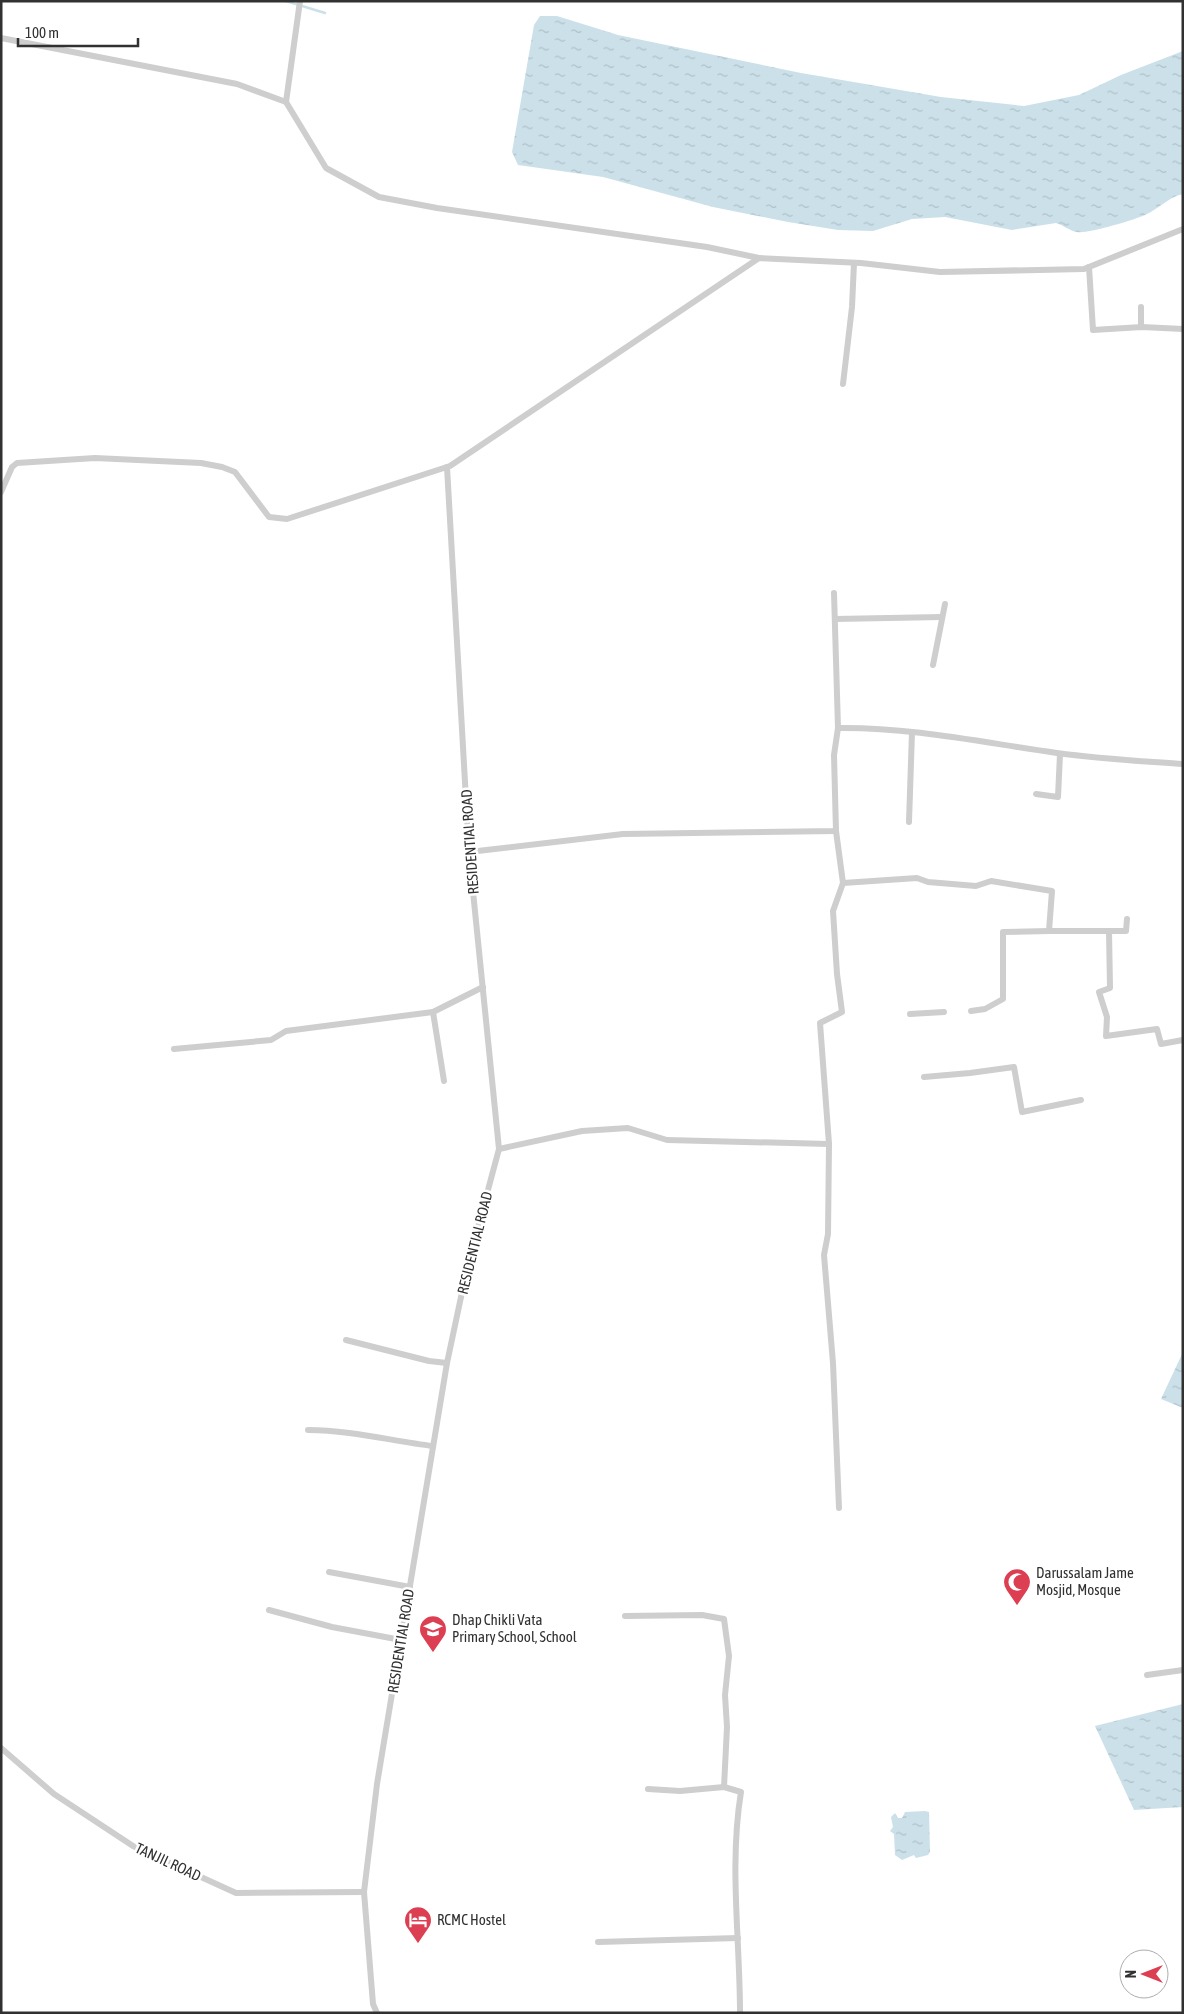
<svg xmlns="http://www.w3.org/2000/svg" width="1184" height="2014" font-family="'Asap Condensed',sans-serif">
<defs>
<pattern id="water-ripples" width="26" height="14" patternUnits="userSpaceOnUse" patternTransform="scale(1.25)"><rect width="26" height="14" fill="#cbe0e9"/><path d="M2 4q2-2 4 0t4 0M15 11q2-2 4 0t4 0" fill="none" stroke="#afc1c8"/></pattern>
</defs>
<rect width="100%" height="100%" fill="#fff"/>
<g fill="url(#water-ripples)">
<path d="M540 16H557L618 35 801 73 941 97 1024 106 1079 95 1121 75 1183 51V194C1168 197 1159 209 1145 215 1134 220 1087 234 1077 232 1070 231 1063 225 1056 223L1012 230 945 217 912 219 873 231 838 230 788 222 713 207 603 177 518 165 512 152 534 25Z"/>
<polygon points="1183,1352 1183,1408 1161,1399"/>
<polygon points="1183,1704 1183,1807 1134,1810 1095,1726"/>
<polygon points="925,1811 929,1812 930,1852 928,1855 916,1858 914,1855 902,1860 895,1855 894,1834 890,1831 893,1827 891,1817 895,1813 898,1818 902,1818 905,1812"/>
</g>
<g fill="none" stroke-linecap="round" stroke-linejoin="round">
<polyline stroke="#cbe0e9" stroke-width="2.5" points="286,1 325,13"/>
<g stroke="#cecece" stroke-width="6">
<polyline points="300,1 286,102 326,168 379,197 437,208 707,247 759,258"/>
<polyline points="1,38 237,84 286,102"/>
<polyline points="1089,267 1093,330 1142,327 1183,329"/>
<polyline points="1141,327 1141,307"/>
<polyline points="843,384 852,307 854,263"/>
<polyline points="1,492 12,467 17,463 95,458 201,463 222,467 235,472 269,517 287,519 450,466 759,258 861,263 940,272 1084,269 1183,229"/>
<polyline points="834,593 838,728"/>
<polyline points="835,619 942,617"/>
<polyline points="933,665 945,604"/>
<polyline points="1036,794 1058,797 1060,754"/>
<polyline points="909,822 912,732"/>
<polyline points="836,831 843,883 833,911 837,974 842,1012 820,1023 829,1144 828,1234 824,1255 833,1363 839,1508"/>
<path d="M469 852 623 834 836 831 834 755 838 728C911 727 985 743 1057 753 1099 759 1141 761 1183 764"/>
<polyline points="843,883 917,878 928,882 976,886 991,881 1052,891 1049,931 1126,931 1127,919"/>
<polyline points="1109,931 1110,988 1099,992 1107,1017 1106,1036 1157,1029 1161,1044 1183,1040"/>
<polyline points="971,1011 985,1009 1003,999 1003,932 1049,931"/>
<polyline points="433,1012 444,1081"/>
<polyline points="910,1014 944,1012"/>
<polyline points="174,1049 271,1040 286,1031 433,1012 483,987"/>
<polyline points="924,1077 970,1073 1014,1067 1022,1112 1081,1100"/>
<polyline points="499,1149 582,1131 628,1128 667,1140 829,1144"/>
<polyline points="346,1340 429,1361 447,1363"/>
<path d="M308 1430C350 1430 392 1441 433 1446"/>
<polyline points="329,1572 410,1587"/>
<polyline points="269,1610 332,1627 401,1640"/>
<polyline points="625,1616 702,1615 724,1619 729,1656 725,1695 727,1727 724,1787"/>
<polyline points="1147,1675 1183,1670"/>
<polyline points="1,1748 54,1794 133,1846 236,1893 364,1892"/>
<path d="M648 1789 680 1791 724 1787 741 1792C729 1865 740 1939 740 2013"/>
<polyline points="598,1942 738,1938"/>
<polyline points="377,2013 373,2004 364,1892 377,1784 447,1363 468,1264 499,1149 469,852 447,467"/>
</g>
</g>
<defs>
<g id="mosque-pin" transform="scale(1.4375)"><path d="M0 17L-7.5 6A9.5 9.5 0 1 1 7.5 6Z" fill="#dd3f52" stroke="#fff"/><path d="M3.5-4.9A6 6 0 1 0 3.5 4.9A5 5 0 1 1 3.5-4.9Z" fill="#fff"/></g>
<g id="school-pin" transform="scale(1.4375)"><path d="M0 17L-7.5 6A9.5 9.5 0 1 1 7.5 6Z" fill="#dd3f52" stroke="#fff"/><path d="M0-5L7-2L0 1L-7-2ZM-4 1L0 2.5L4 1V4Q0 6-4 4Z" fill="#fff"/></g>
<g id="hotel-pin" transform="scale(1.4375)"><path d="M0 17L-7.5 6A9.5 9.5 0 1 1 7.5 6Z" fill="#dd3f52" stroke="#fff"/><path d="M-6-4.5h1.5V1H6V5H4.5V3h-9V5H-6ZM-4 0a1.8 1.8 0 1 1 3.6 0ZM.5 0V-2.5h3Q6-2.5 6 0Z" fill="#fff"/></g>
</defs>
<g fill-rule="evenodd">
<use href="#mosque-pin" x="1017" y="1582"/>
<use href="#school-pin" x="433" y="1629"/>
<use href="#hotel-pin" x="418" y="1920"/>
</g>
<g text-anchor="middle" stroke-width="5" stroke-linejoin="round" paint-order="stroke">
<g font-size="15" fill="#313131" stroke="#fff">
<text transform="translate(470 842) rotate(-94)" y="5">RESIDENTIAL ROAD</text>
<text transform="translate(475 1243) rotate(-76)" y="5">RESIDENTIAL ROAD</text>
<text transform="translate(401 1641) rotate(-81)" y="5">RESIDENTIAL ROAD</text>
<text transform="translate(168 1862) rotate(25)" y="5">TANJIL ROAD</text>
</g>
<g font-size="15" fill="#313131" stroke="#fff" text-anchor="start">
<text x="1036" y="1578">Darussalam Jame<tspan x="1036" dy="17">Mosjid, Mosque</tspan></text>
<text x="452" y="1625">Dhap Chikli Vata<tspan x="452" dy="17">Primary School, School</tspan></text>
<text x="437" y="1925">RCMC Hostel</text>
</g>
</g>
<rect width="1184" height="2014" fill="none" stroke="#313131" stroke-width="5"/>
<g transform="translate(1144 1974) rotate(270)"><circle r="24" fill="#ffffff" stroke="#adadad"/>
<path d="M0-4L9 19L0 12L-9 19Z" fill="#dd3f52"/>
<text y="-8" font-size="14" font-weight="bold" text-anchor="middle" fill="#313131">N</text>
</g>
<path d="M18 38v8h120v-8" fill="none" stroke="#313131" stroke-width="2.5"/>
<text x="25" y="38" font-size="15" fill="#313131" stroke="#ffffff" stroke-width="4" paint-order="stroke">100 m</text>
</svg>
